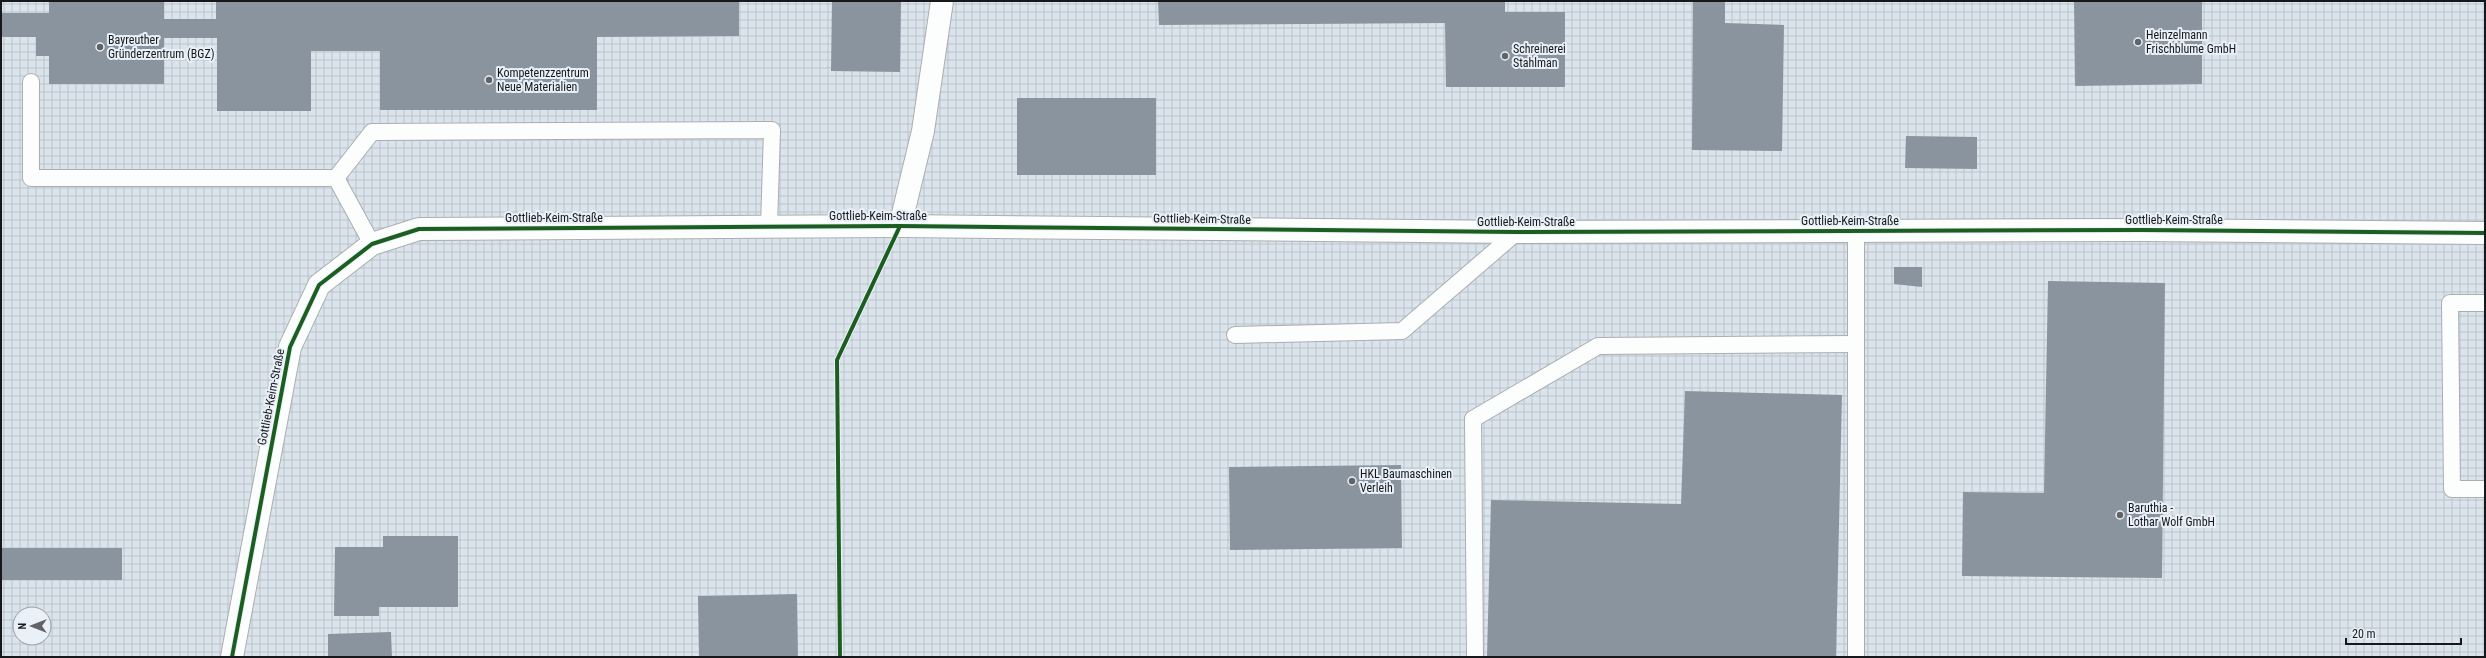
<svg xmlns="http://www.w3.org/2000/svg" width="2486" height="658" font-family="'Roboto Condensed',sans-serif">
<defs>
<pattern id="industrial-grid" width="8" height="8" patternUnits="userSpaceOnUse"><rect width="8" height="8" fill="#dbe4ec"/><path d="M0 4h8M4 0v8" fill="none" stroke="#bbc3ca"/></pattern>
</defs>
<rect width="100%" height="100%" fill="#ecf0f4"/>
<path fill="url(#industrial-grid)" fill-rule="evenodd" d="M1 1H2485V657H1ZM20 614H44V638H20Z"/>
<g fill="#8a949f">
<polygon points="49,1 164,1 164,19 216,19 216,1 739,1 739,36 597,37 597,110 380,110 380,51 311,51 311,111 217,111 217,38 164,38 164,84 49,84 49,56 36,56 36,37 1,37 1,13 49,13"/>
<polygon points="832,1 901,1 900,72 831,71"/>
<polygon points="1158,1 1505,1 1505,12 1565,12 1565,87 1446,87 1445,23 1159,25"/>
<polygon points="1693,1 1725,1 1725,23 1784,25 1782,151 1692,150"/>
<polygon points="2074,1 2202,1 2202,84 2075,86"/>
<rect x="1017" y="98" width="139" height="77"/>
<polygon points="1906,136 1977,137 1977,169 1905,168"/>
<polygon points="1894,267 1922,267 1922,287 1894,284"/>
<polygon points="2048,281 2165,283 2162,578 1962,576 1963,492 2044,493"/>
<polygon points="1685,391 1842,395 1836,657 1487,657 1491,500 1681,504"/>
<polygon points="1401,465 1402,548 1230,550 1229,467"/>
<polygon points="383,536 458,536 458,607 379,607 379,616 334,616 335,547 383,547"/>
<rect x="1" y="548" width="121" height="32"/>
<polygon points="797,594 798,657 699,657 698,596"/>
<polygon points="391,632 392,657 328,657 328,634"/>
</g>
<g fill="none" stroke-linecap="round" stroke-linejoin="round">
<g stroke="#abaeb1" stroke-width="18">
<g id="service">
<polyline points="31,82 31,178 336,178 372,244"/>
<polyline points="336,178 372,132 772,130 769,226"/>
<polyline points="1856,231 1856,657"/>
<polyline points="2485,303 2450,303 2452,489 2485,489"/>
<polyline points="1235,335 1402,331 1517,232"/>
<polyline points="1475,657 1473,419 1598,346 1856,344"/>
</g>
</g>
<g stroke="#abaeb1" stroke-width="24">
<g id="minor">
<polyline points="900,226 923,131 942,1"/>
<polyline points="232,657 290,347 319,285 372,244 419,229 900,226 1517,232 2142,230 2485,233"/>
</g>
</g>
<use href="#service" stroke="#fcfdfd" stroke-width="16"/>
<use href="#minor" stroke="#fcfdfd" stroke-width="22"/>
<g stroke="#e9f0f8" stroke-width="6">
<g id="cycleway">
<polyline points="232,657 290,347 319,285 372,244 419,229 900,226 1517,232 2142,230 2485,233"/>
<polyline points="840,657 837,360 900,226"/>
</g>
</g>
<use href="#cycleway" stroke="#1b5e20" stroke-width="4"/>
</g>
<g fill="#616467" stroke="#e9f0f8" stroke-width="1.5">
<circle cx="2138" cy="42" r="4"/>
<circle cx="100" cy="47" r="4"/>
<circle cx="1505" cy="56" r="4"/>
<circle cx="489" cy="80" r="4"/>
<circle cx="1352" cy="481" r="4"/>
<circle cx="2120" cy="515" r="4"/>
</g>
<g text-anchor="middle" stroke-width="4" stroke-linejoin="round" paint-order="stroke">
<g font-size="12" fill="#16181b" stroke="#e9f0f8" text-anchor="start">
<text x="2146" y="39">Heinzelmann<tspan x="2146" dy="14">Frischblume GmbH</tspan></text>
<text x="108" y="44">Bayreuther<tspan x="108" dy="14">Gründerzentrum (BGZ)</tspan></text>
<text x="1513" y="53">Schreinerei<tspan x="1513" dy="14">Stahlman</tspan></text>
<text x="497" y="77">Kompetenzzentrum<tspan x="497" dy="14">Neue Materialien</tspan></text>
<text x="1360" y="478">HKL Baumaschinen<tspan x="1360" dy="14">Verleih</tspan></text>
<text x="2128" y="512">Baruthia -<tspan x="2128" dy="14">Lothar Wolf GmbH</tspan></text>
</g>
<g font-size="12" fill="#16181b" stroke="#e9f0f8">
<text x="878" y="220">Gottlieb-Keim-Straße</text>
<text x="554" y="222">Gottlieb-Keim-Straße</text>
<text transform="translate(1202 219) rotate(1)" y="4">Gottlieb-Keim-Straße</text>
<text x="2174" y="224">Gottlieb-Keim-Straße</text>
<text x="1850" y="225">Gottlieb-Keim-Straße</text>
<text x="1526" y="226">Gottlieb-Keim-Straße</text>
<text transform="translate(271 397) rotate(-79)" y="4">Gottlieb-Keim-Straße</text>
</g>
</g>
<rect width="2486" height="658" fill="none" stroke="#16181b" stroke-width="4"/>
<g transform="translate(32 626) rotate(270)"><circle r="19" fill="#e9f0f8" stroke="#959aa0"/>
<path d="M0-3L7 15L0 10L-7 15Z" fill="#616467"/>
<text y="-6" font-size="11" font-weight="bold" text-anchor="middle" fill="#16181b">N</text>
</g>
<path d="M2346 638v6h115v-6" fill="none" stroke="#16181b" stroke-width="2"/>
<text x="2352" y="638" font-size="12" fill="#16181b" stroke="#e9f0f8" stroke-width="3" paint-order="stroke">20 m</text>
</svg>
